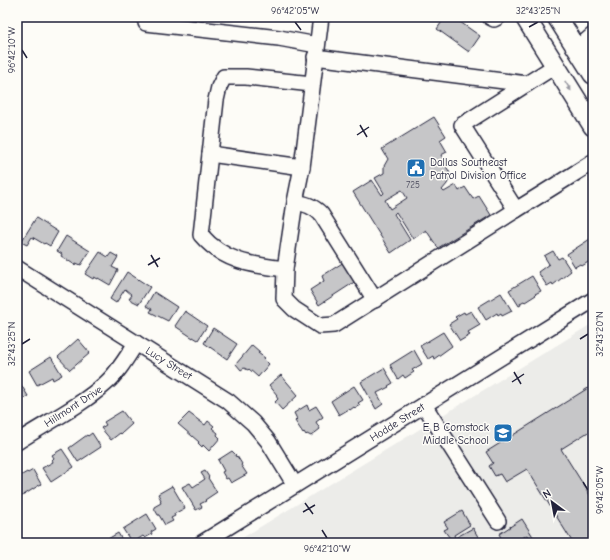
<svg xmlns="http://www.w3.org/2000/svg" width="610" height="560" font-family="'Comic Neue',sans-serif">
<rect width="100%" height="100%" fill="#fdfcf7"/>
<filter id="ink" filterUnits="userSpaceOnUse"><feTurbulence type="fractalNoise" baseFrequency=".025" numOctaves="2"/><feDisplacementMap in="SourceGraphic" scale="8" xChannelSelector="R" yChannelSelector="G"/><feConvolveMatrix kernelMatrix="1 2 1 2 8 2 1 2 1" color-interpolation-filters="sRGB"/></filter>
<g filter="url(#ink)">
<polygon fill="#ecece9" points="593,323 593,543 234,543"/>
<g fill="#c6c6c8" stroke="#22223b" fill-rule="evenodd">
<polygon points="445,17 453,17 480,36 469,52 437,29"/>
<path d="M434 117 446 136 440 140 447 152 441 155 445 162H443L449 171 450 177 447 184 442 190 444 192 456 185 459 191 465 187 473 199 479 196 491 215 438 248 426 230 413 239 396 212 394 214 410 240 391 253 353 192 372 180 382 195 384 193 375 178 384 173V166L388 159 382 149ZM402 190 407 198 390 209 385 200Z"/>
<polygon points="36,218 58,232 50,246 45,243 44,244 32,237 27,245 21,242"/>
<polygon points="66,236 90,251 81,265 76,263 75,265 61,256 62,254 57,251"/>
<polygon points="590,239 593,243 593,259 582,266 580,264 575,267 567,254"/>
<polygon points="553,251 558,259 562,257 571,271 553,285 552,283 547,286 538,272 549,264 544,256"/>
<polygon points="100,252 108,257 111,253 118,257 112,267 118,270 110,285 98,278 98,279 94,277 93,279 85,274"/>
<polygon points="344,262 356,281 319,305 310,290 324,281 322,276"/>
<polygon points="127,272 150,287 139,304 129,299 132,295 125,289 116,303 110,299"/>
<polygon points="532,276 541,291 535,294 536,295 525,302 524,301 520,303 521,305 519,306 509,290"/>
<polygon points="154,292 177,307 168,321 150,312 152,309 146,306"/>
<polygon points="501,293 512,311 502,316 501,313 498,315 497,313 486,320 478,307"/>
<polygon points="185,311 207,326 198,340 193,337 193,338 175,326"/>
<polygon points="471,311 480,325 468,332 470,335 460,341 449,324 457,319 455,317 464,312 465,314"/>
<polygon points="213,328 237,344 227,359 204,343"/>
<polygon points="443,332 452,346 434,359 433,356 428,359 420,346"/>
<polygon points="78,339 90,353 70,370 58,357"/>
<polygon points="252,345 260,352 258,353 265,358 264,359 269,364 258,377 249,369 248,370 244,368 241,370 236,364"/>
<polygon points="414,350 422,364 412,370 414,372 405,378 403,375 398,379 390,365"/>
<polygon points="51,357 62,375 53,380 52,377 37,385 29,371"/>
<polygon points="384,368 393,383 388,386 389,387 377,393 383,404 376,409 361,382"/>
<polygon points="281,375 298,395 282,410 275,402 278,399 276,396 277,395 269,385"/>
<polygon points="18,380 28,396 17,403 17,381"/>
<polygon points="593,385 593,429 561,449 593,500 593,543 573,543 527,469 505,482 500,474 495,476 489,466 493,463 486,452"/>
<polygon points="354,386 363,400 358,403 360,405 355,408 354,407 350,410 349,409 339,415 331,401"/>
<polygon points="307,405 309,410 316,406 323,417 316,422 320,429 311,436 307,434 306,435 304,432 303,433 295,421 297,419 294,413"/>
<polygon points="122,411 132,424 121,434 120,433 111,440 101,428 106,425 104,422"/>
<polygon points="189,413 205,425 208,421 214,426 212,428 218,433 217,435 220,438 209,451 203,445 202,447 198,443 199,442 178,424"/>
<polygon points="92,433 101,447 78,462 69,448 87,435 88,436"/>
<polygon points="62,449 74,467 51,482 42,468 53,462 52,460 54,458 52,455"/>
<polygon points="232,451 236,455 235,455 236,457 237,456 242,464 241,465 247,474 231,483 228,478 226,479 222,472 224,471 218,460"/>
<polygon points="33,470 41,484 19,498 17,495 17,478 27,472 28,473"/>
<polygon points="205,471 209,477 208,478 217,492 205,500 206,501 200,504 202,507 196,510 182,487 190,483 193,487 205,479 201,473"/>
<polygon points="172,486 185,508 174,514 175,516 171,518 173,521 165,525 159,515 158,515 154,508 154,507 161,503 160,501 161,500 158,494"/>
<polygon points="462,511 470,525 454,535 455,538 473,528 481,542 479,543 449,543 452,541 444,530 448,528 444,522"/>
<polygon points="147,514 156,529 151,532 152,534 145,538 143,536 132,543 123,529"/>
<polygon points="522,519 537,543 532,543 527,535 514,543 504,543 499,534"/>
<polygon points="118,533 124,543 101,543"/>
</g>
<g fill="none" stroke-linecap="round" stroke-linejoin="round">
<g stroke="#22223b" stroke-width="18">
<g id="minor">
<polyline points="321,17 302,167 295,202 285,269 284,299 294,309 320,326 334,325 516,210"/>
<polyline points="490,17 494,19 498,17"/>
<polyline points="146,23 279,38 317,45"/>
<polyline points="577,49 593,35"/>
<polyline points="315,57 527,84"/>
<polyline points="555,66 462,125 516,210 593,162"/>
<polyline points="210,154 302,167"/>
<path d="M295 202C306 204 313 206 321 214L375 300"/>
<polyline points="17,268 228,401 253,423 268,441 295,485"/>
<path d="M285 269C252 265 224 262 201 235L216 100 219 87 224 77H246L312 84"/>
<polyline points="424,405 498,521"/>
<path d="M17 442C46 423 79 407 105 384 118 373 127 357 136 343"/>
<polyline points="202,543 593,300"/>
</g>
</g>
<g stroke="#22223b" stroke-width="22">
<g id="major">
<polyline points="525,17 593,126"/>
<polyline points="557,17 593,74"/>
</g>
</g>
<use href="#minor" stroke="#fdfcf7" stroke-width="15"/>
<use href="#major" stroke="#fdfcf7" stroke-width="19"/>
</g>
<defs><path id="oneway-solid" d="M-6-.8H1V-3.2L6.5 0L1 3.2V.8H-6Z"/></defs>
<use fill="#9a9aa2" href="#oneway-solid" transform="translate(568 86) rotate(58)"/>
</g>
<path fill="none" stroke="#22223b" stroke-width="1.5" d="M295 22 301 30M529 27 538 22M22 50 27 58M360 125 367 137M357 135 369 127M151 255 158 267M148 265 160 258M580 339 588 334M22 344 30 339M514 372 521 384M512 382 524 374M583 482 588 490M305 503 313 514M303 512 315 505M322 530 327 538"/>
<defs>
<g id="civic-square" transform="scale(1)"><rect x="-9" y="-9" width="18" height="18" rx="4" fill="#1f6fb2" stroke="#fdfcf7"/><path d="M-.6-6.5H3V-4.5H.6V-3L4-1V1h2V6H-6V1h2V-1L-.6-3ZM-1.2 2.5V6h2.4V2.5Z" fill="#fff"/></g>
<g id="school-square" transform="scale(1)"><rect x="-9" y="-9" width="18" height="18" rx="4" fill="#1f6fb2" stroke="#fdfcf7"/><path d="M0-5L7-2L0 1L-7-2ZM-4 1L0 2.5L4 1V4Q0 6-4 4Z" fill="#fff"/></g>
</defs>
<g fill-rule="evenodd">
<use href="#civic-square" x="416" y="168"/>
<use href="#school-square" x="503" y="433"/>
</g>
<g text-anchor="middle" stroke-width="3" stroke-linejoin="round" paint-order="stroke">
<g font-size="9" fill="#4b4b5e">
<text x="413" y="188">725</text>
</g>
<g font-size="11" fill="#22223b" stroke="#fdfcf7" text-anchor="start">
<text x="430" y="166">Dallas Southeast<tspan x="430" dy="13">Patrol Division Office</tspan></text>
<text x="489" y="431" text-anchor="end">E B Comstock<tspan x="489" dy="13">Middle School</tspan></text>
</g>
<g font-size="11" fill="#22223b" stroke="#fdfcf7">
<text transform="translate(169 363) rotate(32)" y="4">Lucy Street</text>
<text transform="translate(73 406) rotate(-33)" y="4">Hillmont Drive</text>
<text transform="translate(397 422) rotate(-32)" y="4">Hodde Street</text>
</g>
</g>
<rect width="610" height="560" fill="none" stroke="#fdfcf7" stroke-width="44"/>
<g transform="translate(552 502) rotate(328)" stroke="#fdfcf7" stroke-width="3" paint-order="stroke">
<path d="M0-3L7 15L0 10L-7 15Z" fill="#22223b"/>
<text y="-6" font-size="11" font-weight="bold" text-anchor="middle" fill="#22223b">N</text>
</g>
<rect x="22" y="22" width="566" height="516" fill="none" stroke="#22223b" stroke-width="1.5"/>
<g font-size="10" text-anchor="middle" fill="#22223b">
<text x="295" y="14">96°42'05"W</text>
<text x="538" y="14">32°43'25"N</text>
<text transform="translate(11 50) rotate(-90)" y="4">96°42'10"W</text>
<text transform="translate(599 334) rotate(-90)" y="4">32°43'20"N</text>
<text transform="translate(11 344) rotate(-90)" y="4">32°43'25"N</text>
<text transform="translate(599 490) rotate(-90)" y="4">96°42'05"W</text>
<text x="327" y="552">96°42'10"W</text>
</g>
</svg>
